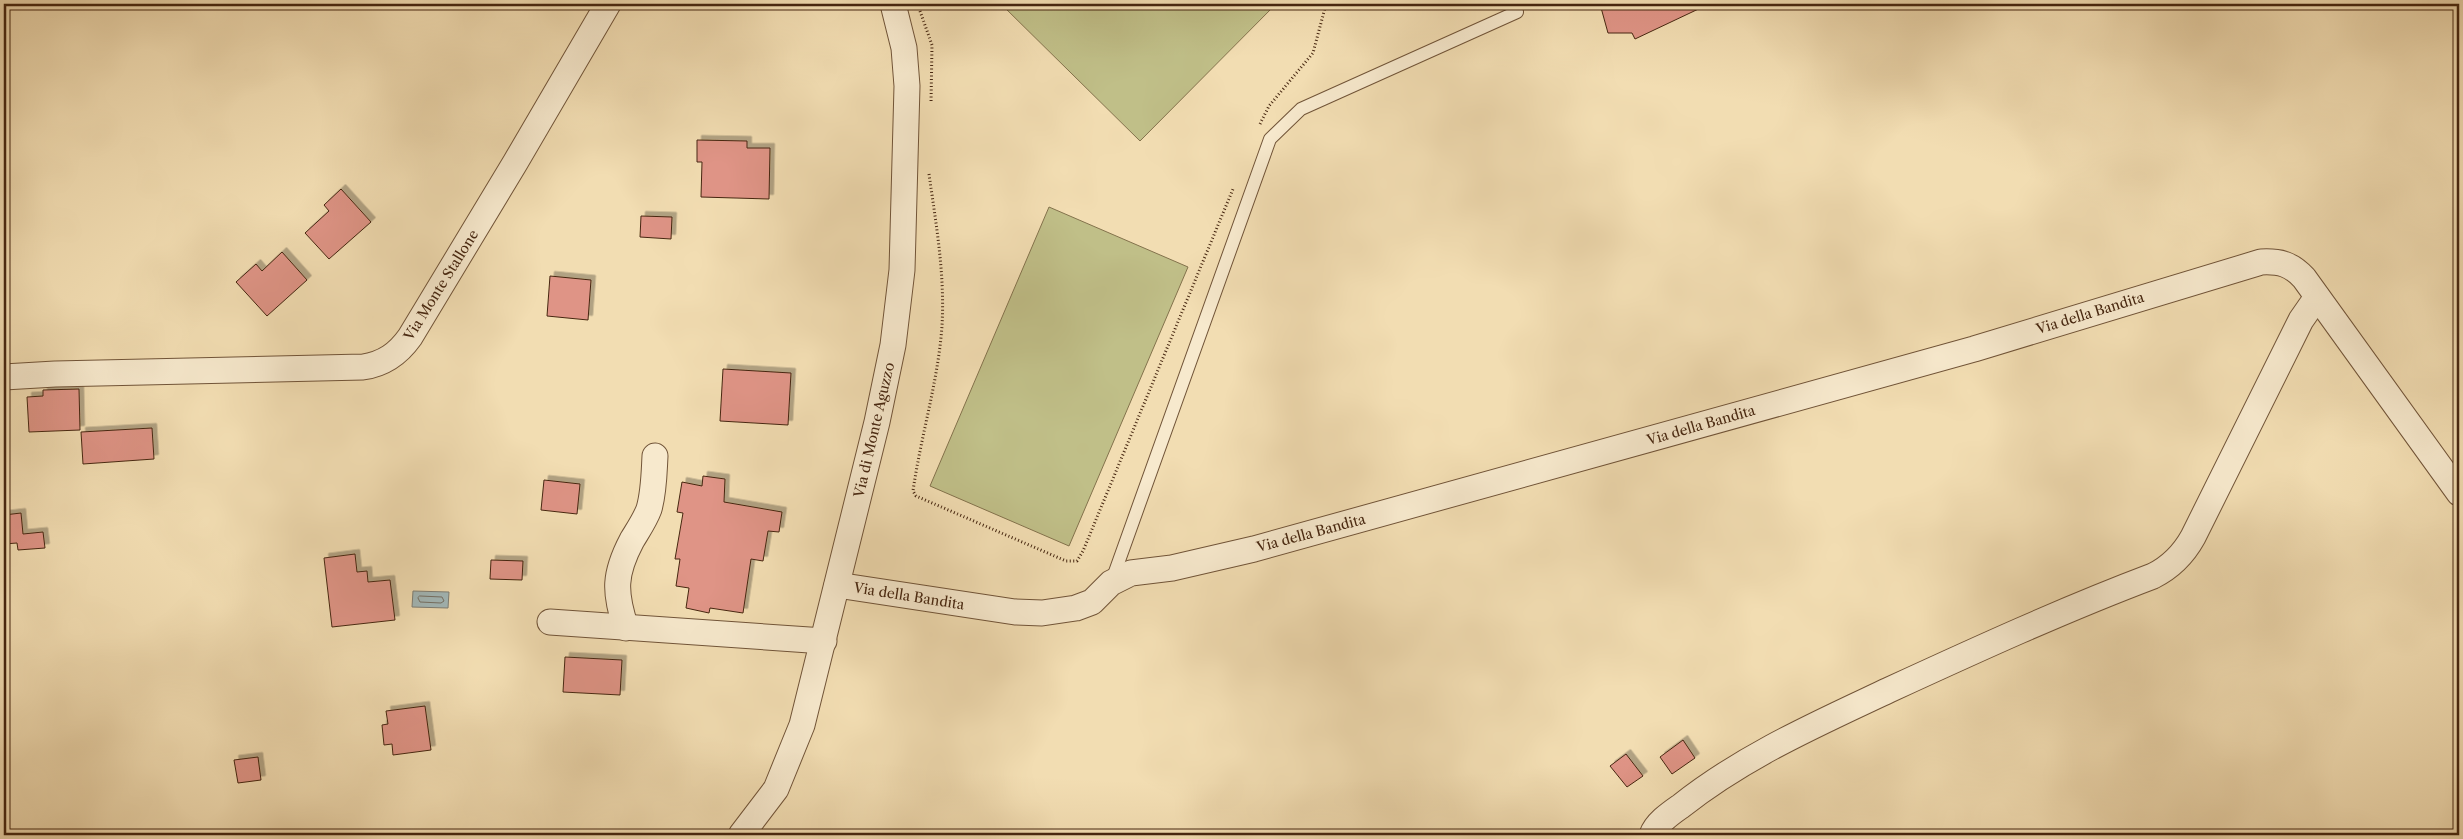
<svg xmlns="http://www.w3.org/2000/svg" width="2463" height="839" font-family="'Libre Caslon Text',serif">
<defs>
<filter id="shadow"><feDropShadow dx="4.5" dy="-4.5" stdDeviation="0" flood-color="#0004"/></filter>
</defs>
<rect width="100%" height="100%" fill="#f2ddb2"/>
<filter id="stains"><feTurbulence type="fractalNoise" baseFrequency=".004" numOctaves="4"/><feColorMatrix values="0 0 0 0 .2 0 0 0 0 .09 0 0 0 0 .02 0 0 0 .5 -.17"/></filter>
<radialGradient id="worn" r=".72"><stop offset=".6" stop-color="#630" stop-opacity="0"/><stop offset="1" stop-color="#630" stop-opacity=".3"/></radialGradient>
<g fill="#c0bf88" stroke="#83724c">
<polygon points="1001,4 1276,4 1140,141"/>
<polygon points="1049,207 1188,267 1069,546 930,486"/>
</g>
<polygon fill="#a2b8b9" stroke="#7d7e75" points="413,591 449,592 448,608 412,607"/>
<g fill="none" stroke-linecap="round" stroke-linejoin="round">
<polygon stroke="#746f64" stroke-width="1" points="420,596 442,597 444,601 441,603 420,602 418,598"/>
</g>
<g fill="#df9486" stroke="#462610" filter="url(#shadow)">
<polygon points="1600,4 1709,4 1635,39 1632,33 1608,33"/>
<polygon points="697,140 747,141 747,148 770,148 769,199 701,197 702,162 697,162"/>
<polygon points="341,189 371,222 329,259 305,233 329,211 324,205"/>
<polygon points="641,216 672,217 671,239 640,237"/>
<polygon points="282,252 307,280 267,316 236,282 256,264 262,271"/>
<polygon points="550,276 591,280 588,320 547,316"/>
<polygon points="723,369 791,373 788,425 720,421"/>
<polygon points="79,389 80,430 29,432 27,397 43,396 43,390"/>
<polygon points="152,428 154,459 83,464 81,432"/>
<polygon points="703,476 725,479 724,502 782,512 779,532 768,531 763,561 751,559 743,613 710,608 709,613 686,608 689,588 676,586 680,559 675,559 683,513 677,512 682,482 702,486"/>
<polygon points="544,480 580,484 577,514 541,510"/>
<polygon points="21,513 23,534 43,532 45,548 18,550 17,543 4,544 4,515"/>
<polygon points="355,554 357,572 367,571 368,582 390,580 395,620 332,627 324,558"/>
<polygon points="491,560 523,561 522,580 490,579"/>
<polygon points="565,657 622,660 620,695 563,692"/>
<polygon points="425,706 431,750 393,755 392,744 384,745 382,725 388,724 386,711"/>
<polygon points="1683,740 1695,758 1672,774 1660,757"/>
<polygon points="1626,754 1643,776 1627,787 1610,766"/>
<polygon points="258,757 261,780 238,783 234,760"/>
</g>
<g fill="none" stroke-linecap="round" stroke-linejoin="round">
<g stroke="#715438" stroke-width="14">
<polyline id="lane" points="1111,583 1270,139 1301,109 1517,12"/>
</g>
<g stroke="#715438" stroke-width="27">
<g id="street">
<path d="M4 377 55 374 363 367C384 364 398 354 410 337L515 163 608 4"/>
<path d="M837 585 1015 612 1042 613 1076 608 1092 602 1111 583 1131 573 1172 568 1254 549 1974 349 2261 262C2280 261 2291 264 2304 278L2459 493"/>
<polyline points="550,622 824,641"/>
<path d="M626 628C614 592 614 574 632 540 638 530 645 520 649 509 654 492 654 474 655 456"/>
<polyline points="741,835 776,789 802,725 877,422 893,345 902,270 907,86 904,48 893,4"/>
<path d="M1652 835C1656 823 1671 813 1681 806 1744 756 1817 724 1889 690 1976 650 2063 610 2153 576 2171 567 2183 555 2193 537L2301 320 2317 297"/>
</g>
</g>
<g stroke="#462610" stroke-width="3" stroke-dasharray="1 2.5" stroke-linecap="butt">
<polyline points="920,11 932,45 931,103"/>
<polyline points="1260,124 1269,106 1313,53 1326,4"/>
<path d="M929 174C936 224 945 274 942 326 938 382 921 435 913 491L916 496 1066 561H1077L1083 551 1233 189"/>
</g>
<use href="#lane" stroke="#f7e9cd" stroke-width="12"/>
<use href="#street" stroke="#f7e9cd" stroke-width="25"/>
</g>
<g text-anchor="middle" stroke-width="4.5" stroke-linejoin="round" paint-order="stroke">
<g font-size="14" fill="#462610" stroke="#f7e9cd">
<text transform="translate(441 285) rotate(-58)" y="5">Via Monte Stallone</text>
<text transform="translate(2090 313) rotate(-17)" y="5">Via della Bandita</text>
<text transform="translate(1701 425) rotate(-16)" y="5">Via della Bandita</text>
<text transform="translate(874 430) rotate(-77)" y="5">Via di Monte Aguzzo</text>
<text transform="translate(1311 533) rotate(-15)" y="5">Via della Bandita</text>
<text transform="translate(909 596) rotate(9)" y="5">Via della Bandita</text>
</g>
</g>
<rect width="2463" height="839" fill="none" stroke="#f2ddb2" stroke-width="20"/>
<rect x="5" y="5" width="2453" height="829" fill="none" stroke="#462610" stroke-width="2.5"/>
<rect x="10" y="10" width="2443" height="819" fill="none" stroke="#462610"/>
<rect width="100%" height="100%" filter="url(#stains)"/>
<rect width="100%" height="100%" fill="url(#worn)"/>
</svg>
